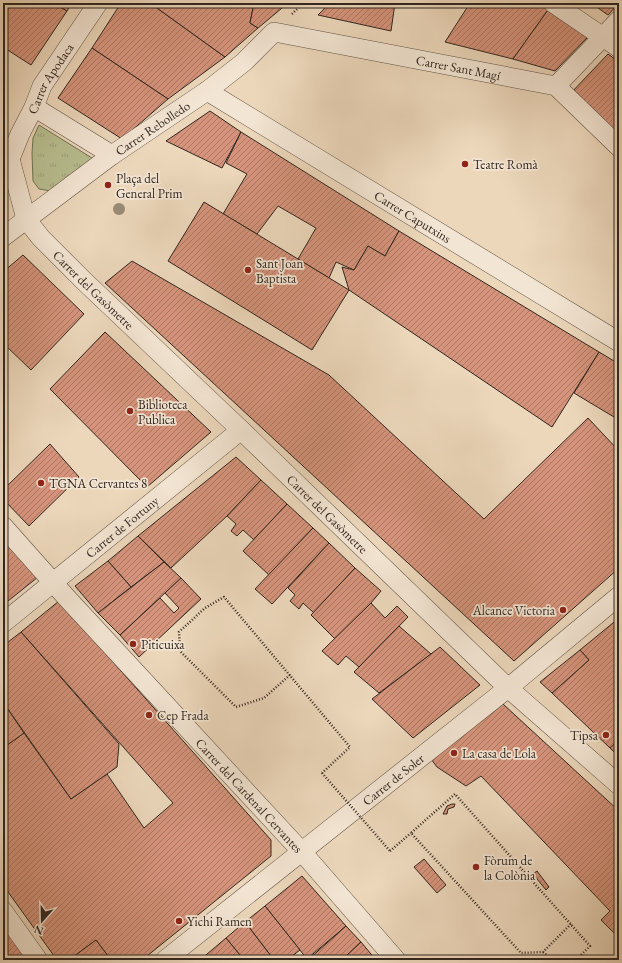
<svg xmlns="http://www.w3.org/2000/svg" width="622" height="963" font-family="'EB Garamond',serif">
<defs>
<pattern id="grass-tufts" width="24" height="20" patternUnits="userSpaceOnUse"><rect width="24" height="20" fill="#b8be90"/><path d="M3 7l-1-3M5 7V3M7 7l1-3M15 17l-1-3M17 17v-4M19 17l1-3" fill="none" stroke="#9fa37c"/></pattern>
<pattern id="building-hatch" width="6" height="6" patternUnits="userSpaceOnUse"><rect width="6" height="6" fill="#d5937b"/><path d="M-1 1l2-2M0 6l6-6M5 7l2-2" fill="none" stroke="#ad7864"/></pattern>
</defs>
<rect width="100%" height="100%" fill="#ecd7bb"/>
<filter id="stains"><feTurbulence type="fractalNoise" baseFrequency=".005" numOctaves="4"/><feColorMatrix values="0 0 0 0 .2 0 0 0 0 .09 0 0 0 0 .02 0 0 0 .5 -.17"/></filter>
<radialGradient id="worn" r=".72"><stop offset=".6" stop-color="#630" stop-opacity="0"/><stop offset="1" stop-color="#630" stop-opacity=".3"/></radialGradient>
<polygon fill="url(#grass-tufts)" stroke="#747258" points="39,125 92,158 84,167 51,191 39,189 33,181 32,153 33,138"/>
<g fill="url(#building-hatch)" stroke="#31261f">
<polygon points="3,3 54,3 67,11 31,65 3,47"/>
<polygon points="54,3 72,3 67,11"/>
<polygon points="121,3 150,3 225,57 168,99 92,48"/>
<polygon points="150,3 254,3 250,23 258,28 225,57"/>
<polygon points="254,3 288,3 258,28 250,23"/>
<polygon points="330,3 395,3 391,31 318,15"/>
<polygon points="470,3 537,3 548,10 513,59 445,42"/>
<polygon points="591,3 619,3 608,15"/>
<polygon points="548,10 588,37 555,71 513,59"/>
<polygon points="92,48 168,99 122,139 58,98"/>
<polygon points="608,54 619,62 619,139 570,94"/>
<polygon points="210,111 241,132 222,168 166,141"/>
<polygon points="241,132 399,231 385,256 368,246 354,270 336,262 329,278 298,259 316,228 278,206 257,234 223,214 247,174 226,163"/>
<polygon points="204,202 349,290 312,350 168,261"/>
<polygon points="399,231 599,352 552,427 349,290 342,267 354,270 368,246 385,256"/>
<polygon points="23,255 84,314 31,370 3,343 3,272"/>
<polygon points="132,261 329,375 484,519 588,418 619,451 619,568 514,661 105,283"/>
<polygon points="105,332 211,432 147,487 50,389"/>
<polygon points="599,352 619,364 619,420 574,393"/>
<polygon points="50,444 79,477 29,526 3,499 3,490"/>
<polygon points="236,457 261,480 227,516 171,568 138,536"/>
<polygon points="261,480 287,504 254,540 243,530 237,536 231,531 236,524 227,516"/>
<polygon points="287,504 313,528 269,575 243,551"/>
<polygon points="313,528 329,543 272,604 255,589"/>
<polygon points="138,536 164,562 131,587 108,561"/>
<polygon points="3,538 38,577 3,605"/>
<polygon points="329,543 355,568 314,613 303,603 299,609 290,601 295,595 288,588"/>
<polygon points="108,561 131,587 98,613 75,586"/>
<polygon points="164,562 181,578 120,635 98,613"/>
<polygon points="355,568 381,591 371,603 335,639 311,615"/>
<polygon points="181,578 201,599 139,657 120,635 160,598 174,613 179,608 165,593"/>
<polygon points="59,601 271,840 271,856 142,960 111,960 96,940 69,960 57,960 3,885 3,748 24,733 71,799 107,774 144,828 173,803 21,632"/>
<polygon points="371,603 385,618 397,606 408,617 359,667 346,656 338,665 322,651"/>
<polygon points="619,618 619,740 610,748 552,693 589,660 580,650"/>
<polygon points="399,626 431,654 379,693 354,672"/>
<polygon points="21,632 119,744 117,767 71,799 3,702 3,646"/>
<polygon points="440,647 480,685 413,738 372,699"/>
<polygon points="580,650 589,660 552,693 540,682"/>
<polygon points="3,702 24,733 3,748"/>
<polygon points="503,704 619,811 619,938 601,920 610,911 481,776 466,786 437,767 431,759"/>
<polygon points="619,740 619,757 610,748"/>
<polygon points="452,804 455,804 454,807 448,809 447,814 443,814 447,806"/>
<polygon points="424,859 446,885 437,893 414,867"/>
<polygon points="537,871 549,887 546,890 533,874"/>
<polygon points="302,876 346,926 307,959 265,906"/>
<polygon points="265,906 300,950 287,960 274,960 245,922"/>
<polygon points="3,922 30,960 3,960"/>
<polygon points="245,922 274,960 244,960 226,938"/>
<polygon points="346,926 361,942 342,960 308,960"/>
<polygon points="226,938 244,960 200,960"/>
<polygon points="96,940 111,960 69,960"/>
<polygon points="361,942 376,960 342,960"/>
</g>
<g fill="none" stroke-linecap="round" stroke-linejoin="round">
<g stroke="#605246" stroke-width="20">
<g id="minor">
<polyline points="553,3 619,48"/>
<polyline points="556,86 619,20"/>
<path id="s1" d="M207 91 619 342"/>
<polyline points="34,107 112,155"/>
<path id="s2" d="M10 159 26 219 41 238 84 281 241 430 508 688 619 785"/>
<path id="s3" d="M3 167 10 159 20 134 34 107 42 86 98 3"/>
<path id="s4" d="M3 237 112 155 207 91 244 62 274 32 556 86 619 147"/>
<path id="s5" d="M3 526 66 597 302 852 396 960"/>
<path id="s6" d="M3 623 241 430"/>
<polyline points="3,911 38,960"/>
<path id="s7" d="M165 960 508 688 619 596"/>
</g>
</g>
<g stroke="#31261f" stroke-width="2.5" stroke-dasharray="1 2" stroke-linecap="butt">
<polyline points="292,14 303,3"/>
<polyline points="290,675 264,698 236,707 180,651 179,632 205,608 224,597 350,747 322,773"/>
<polyline points="390,851 411,833"/>
<polyline points="571,924 543,952 521,953 411,833 455,794 590,946 576,960"/>
<polyline points="543,952 553,960"/>
</g>
<use href="#minor" stroke="#f3e5d3" stroke-width="19"/>
<polyline stroke="#31261f" stroke-width="2.5" stroke-dasharray="1 2" stroke-linecap="butt" points="322,773 390,851"/>
</g>
<circle fill="#988b75" cx="119" cy="209" r="6"/>
<g fill="#8f2418" stroke="#f3e5d3" stroke-width="1.5">
<circle cx="465" cy="164" r="4"/>
<circle cx="108" cy="185" r="4"/>
<circle cx="248" cy="270" r="4"/>
<circle cx="130" cy="411" r="4"/>
<circle cx="41" cy="483" r="4"/>
<circle cx="563" cy="610" r="4"/>
<circle cx="133" cy="644" r="4"/>
<circle cx="149" cy="715" r="4"/>
<circle cx="606" cy="735" r="4"/>
<circle cx="454" cy="753" r="4"/>
<circle cx="476" cy="867" r="4"/>
<circle cx="179" cy="921" r="4"/>
</g>
<g text-anchor="middle" stroke-width="3.5" stroke-linejoin="round" paint-order="stroke">
<g font-size="13" fill="#31261f" stroke="#f3e5d3">
<text dy="5" stroke="none"><textPath href="#s4" startOffset="528">Carrer Sant Magí</textPath></text>
<text dy="5" stroke="none"><textPath href="#s3" startOffset="101">Carrer Apodaca</textPath></text>
<text dy="5" stroke="none"><textPath href="#s4" startOffset="185">Carrer Rebolledo</textPath></text>
<text dy="5" stroke="none"><textPath href="#s1" startOffset="241">Carrer Caputxins</textPath></text>
<text dy="5" stroke="none"><textPath href="#s2" startOffset="160">Carrer del Gasòmetre</textPath></text>
<text dy="5" stroke="none"><textPath href="#s2" startOffset="484">Carrer del Gasòmetre</textPath></text>
<text dy="5" stroke="none"><textPath href="#s6" startOffset="153">Carrer de Fortuny</textPath></text>
<text dy="5" stroke="none"><textPath href="#s7" startOffset="291">Carrer de Soler</textPath></text>
<text dy="5" stroke="none"><textPath href="#s5" startOffset="365">Carrer del Cardenal Cervantes</textPath></text>
</g>
<g font-size="13" fill="#31261f" stroke="#f3e5d3" text-anchor="start">
<text x="473" y="169">Teatre Romà</text>
<text x="116" y="183">Plaça del<tspan x="116" dy="15">General Prim</tspan></text>
<text x="256" y="268">Sant Joan<tspan x="256" dy="15">Baptista</tspan></text>
<text x="138" y="409">Biblioteca<tspan x="138" dy="15">Publica</tspan></text>
<text x="49" y="488">TGNA Cervantes 8</text>
<text x="555" y="615" text-anchor="end">Alcance Victoria</text>
<text x="141" y="649">Piticuixa</text>
<text x="157" y="720">Cep Frada</text>
<text x="598" y="740" text-anchor="end">Tipsa</text>
<text x="462" y="758">La casa de Lola</text>
<text x="484" y="865">Fòrum de<tspan x="484" dy="15">la Colònia</tspan></text>
<text x="187" y="926">Yichi Ramen</text>
</g>
</g>
<rect width="622" height="963" fill="none" stroke="#ecd7bb" stroke-width="16"/>
<rect x="4" y="4" width="614" height="955" fill="none" stroke="#31261f" stroke-width="2"/>
<rect x="8" y="8" width="606" height="947" fill="none" stroke="#31261f"/>
<g transform="translate(42 921) rotate(200)" stroke="#f3e5d3" stroke-width="3" paint-order="stroke">
<path d="M0-3L7 15L0 10L-7 15Z" fill="#31261f"/>
<text y="-6" font-size="11" font-weight="bold" text-anchor="middle" fill="#31261f">N</text>
</g>
<rect width="100%" height="100%" filter="url(#stains)"/>
<rect width="100%" height="100%" fill="url(#worn)"/>
</svg>
